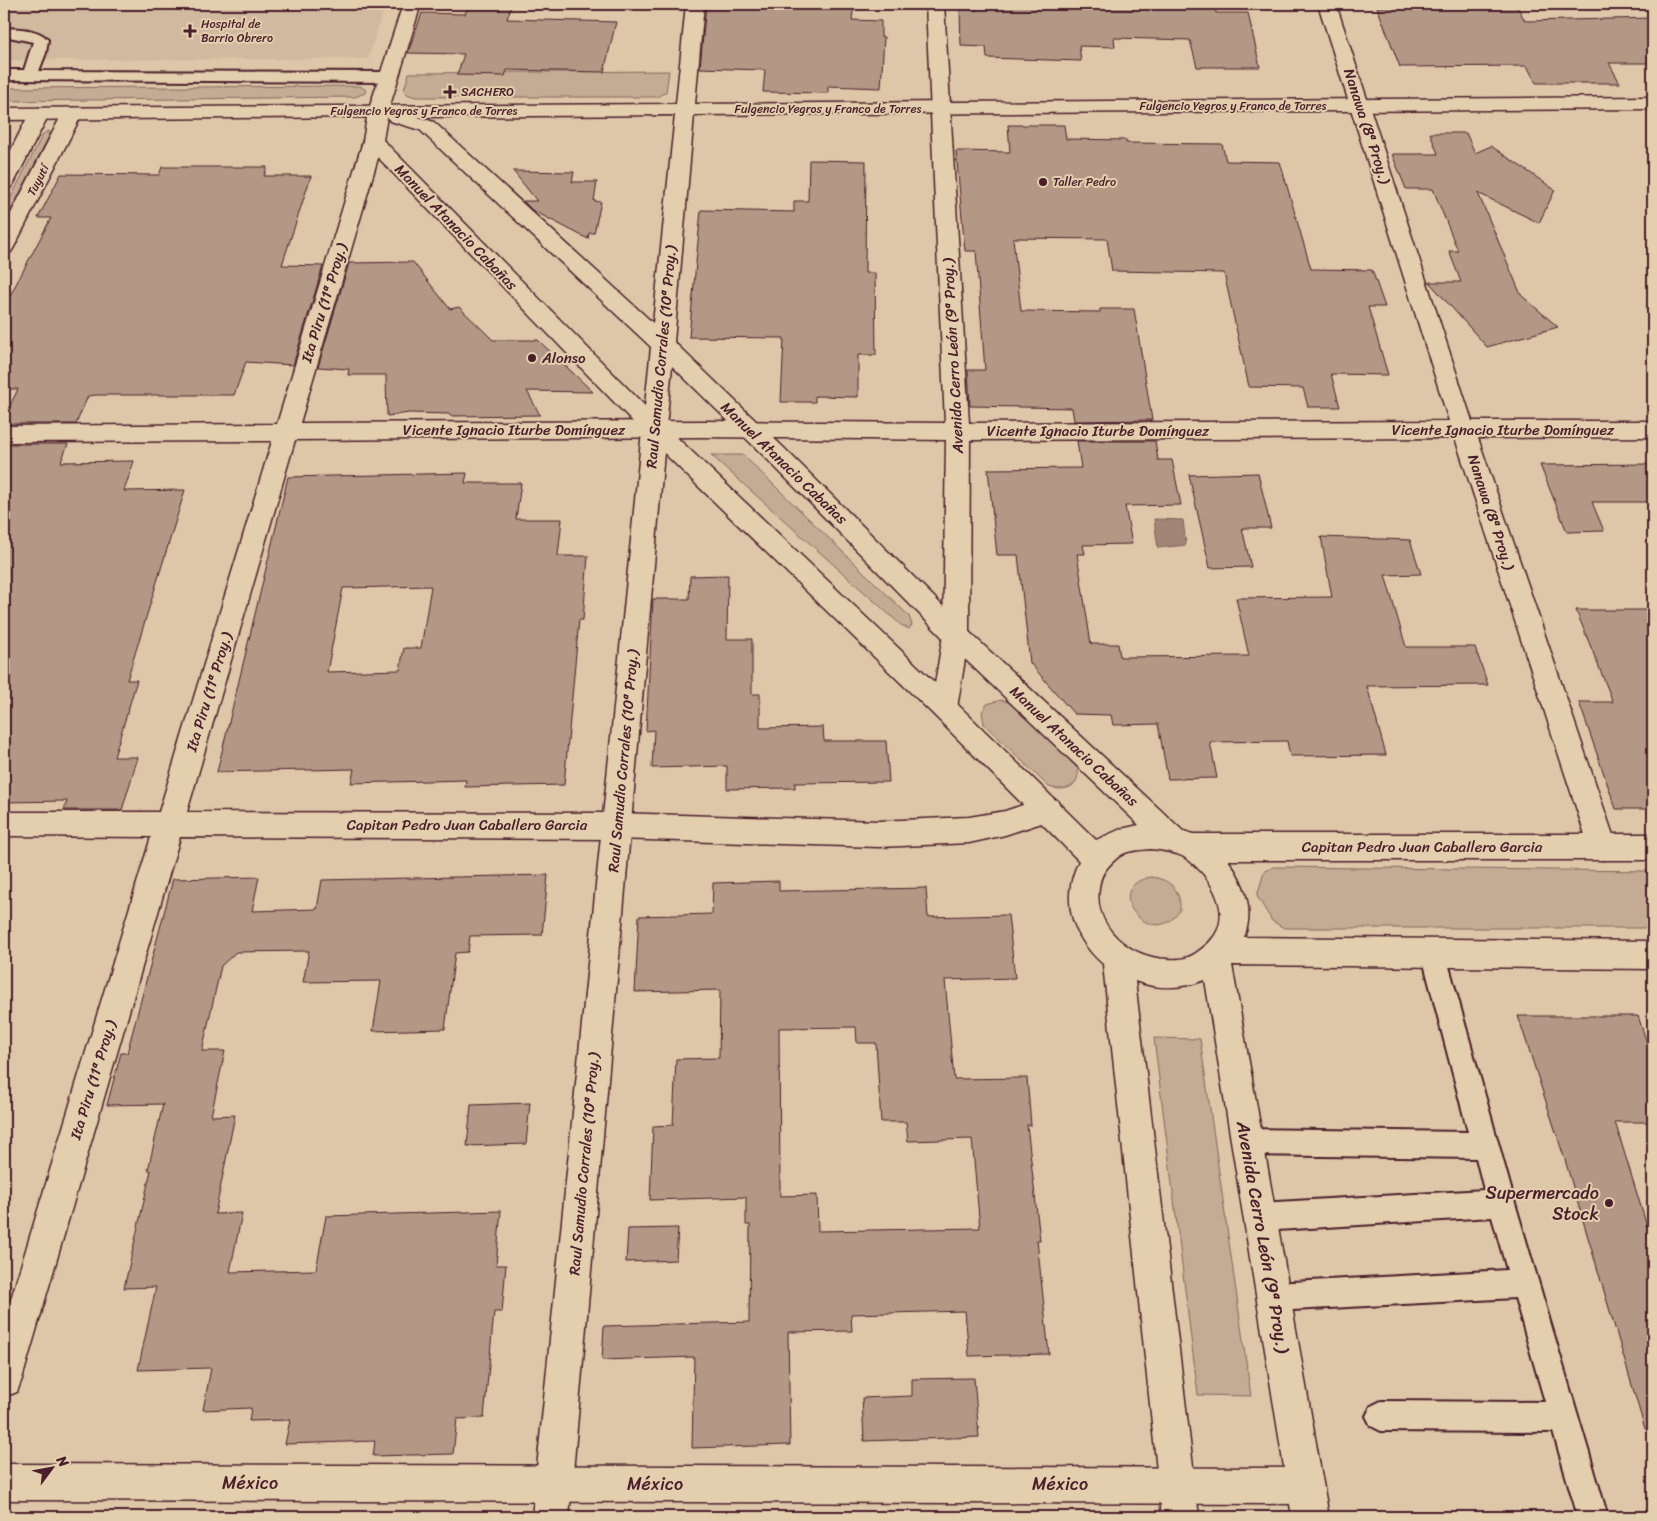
<svg xmlns="http://www.w3.org/2000/svg" width="1657" height="1521" font-family="Sriracha,sans-serif">
<rect width="100%" height="100%" fill="#ddc7a8"/>
<filter id="ink" filterUnits="userSpaceOnUse"><feTurbulence type="fractalNoise" baseFrequency=".02" numOctaves="2"/><feDisplacementMap in="SourceGraphic" scale="10" xChannelSelector="R" yChannelSelector="G"/><feConvolveMatrix kernelMatrix="1 2 1 2 8 2 1 2 1" color-interpolation-filters="sRGB"/></filter>
<g filter="url(#ink)">
<polygon fill="#d0b99e" points="4,4 385,4 368,59 4,60"/>
<g fill="#c4ab93" stroke="#87655f">
<polygon points="669,71 666,92 657,97 415,97 407,94 404,90 409,73"/>
<polygon points="360,86 366,90 365,93 355,97 4,101 4,88"/>
<polygon points="49,131 50,134 4,224 4,211 43,134"/>
<polygon points="711,455 743,455 909,616 912,625 909,629 901,625"/>
<path d="M1001 700 1017 705 1078 768C1080 788 1065 792 1049 787L984 724 982 712 987 704Z"/>
<polygon points="1273,867 1653,871 1653,928 1284,928 1272,921 1257,896 1264,872"/>
<path d="M1151 877C1171 879 1181 891 1180 910 1153 954 1097 887 1151 877Z"/>
<polygon points="1154,1038 1200,1039 1251,1396 1198,1395"/>
</g>
<polygon fill="#a28576" stroke="#7f5c58" points="1154,519 1183,520 1186,545 1158,548"/>
<g fill="#b39885" stroke="#4a1f2b" fill-rule="evenodd">
<polygon points="469,4 512,4 507,19 616,22 604,72 507,70 505,76 457,75 464,54 408,53 422,13 465,14"/>
<polygon points="706,4 854,4 852,20 881,21 881,37 884,37 881,88 828,86 828,93 763,92 765,70 700,68"/>
<polygon points="977,4 1215,6 1216,13 1248,13 1260,67 1197,67 1190,40 1114,38 1115,47 1079,46 1081,61 987,58 986,47 961,46 960,9 977,10"/>
<polygon points="1517,6 1525,21 1653,18 1653,63 1609,63 1620,83 1536,83 1527,66 1400,67 1377,7"/>
<polygon points="1008,125 1064,125 1066,139 1126,140 1126,143 1222,144 1226,161 1280,162 1311,269 1372,270 1385,307 1368,307 1388,375 1331,374 1340,407 1308,407 1303,388 1249,387 1224,273 1112,271 1107,239 1013,238 1021,311 1100,312 1100,309 1134,309 1152,420 1074,421 1072,408 970,406 968,370 985,370 976,251 965,251 956,151 1010,152"/>
<polygon points="1430,133 1466,133 1475,153 1491,146 1555,190 1539,223 1478,193 1521,295 1558,327 1487,347 1429,282 1461,282 1449,251 1458,251 1433,189 1406,189 1392,154 1438,154"/>
<polygon points="809,160 866,161 865,273 875,273 876,355 858,355 858,397 815,396 815,402 781,402 784,338 689,337 701,210 794,212 794,201 808,201"/>
<polygon points="162,167 267,167 264,176 311,176 282,265 323,266 293,365 246,362 234,395 96,395 88,396 76,424 4,424 4,418 18,389 4,389 4,307 51,218 38,218 61,174 159,175"/>
<polygon points="513,171 574,172 572,182 597,182 594,201 601,202 594,233 589,233 588,239 532,210 523,201 537,201"/>
<polygon points="413,262 450,309 459,307 493,340 538,340 593,392 527,391 540,415 450,416 450,414 409,413 387,416 386,375 348,375 349,369 318,367 349,263"/>
<polygon points="1077,441 1155,441 1158,460 1172,460 1181,505 1125,506 1132,544 1083,545 1085,554 1077,554 1091,644 1118,644 1120,657 1249,656 1236,598 1332,597 1321,537 1410,540 1421,574 1385,575 1406,647 1475,647 1488,685 1367,686 1386,755 1290,756 1287,741 1210,742 1217,778 1168,779 1158,724 1113,725 1111,715 1074,714 1030,663 1018,555 997,555 988,469 1081,468"/>
<polygon points="4,444 68,444 61,462 134,461 124,491 185,490 127,680 137,680 114,757 138,757 122,810 64,810 67,801 4,802"/>
<polygon points="1653,464 1653,502 1592,502 1604,531 1567,532 1540,465"/>
<path d="M467 473 465 483H521L516 519H562L558 556H588L583 620H579L564 785 465 787 466 780 351 783 354 769 217 772 288 477ZM431 586 421 648H404L400 670 327 672 343 588Z"/>
<polygon points="1258,473 1271,528 1242,528 1251,567 1210,568 1189,475"/>
<polygon points="728,575 727,639 752,639 752,694 760,694 760,728 823,727 824,741 886,741 889,782 795,783 795,788 727,789 727,766 652,768 654,730 646,731 653,599 689,599 690,576"/>
<polygon points="1576,610 1653,610 1653,809 1616,809 1579,702 1613,702"/>
<polygon points="548,875 542,935 470,936 468,952 455,953 445,1029 373,1031 381,981 303,982 309,951 236,952 221,966 202,1051 225,1051 211,1116 235,1115 215,1214 242,1213 230,1272 316,1270 326,1216 501,1211 496,1265 506,1265 502,1312 494,1312 484,1418 457,1419 453,1454 373,1456 375,1441 285,1444 290,1420 249,1421 251,1408 203,1410 211,1368 138,1370 156,1287 124,1288 151,1170 148,1170 163,1104 107,1105 121,1053 127,1053 173,879 259,877 252,911 317,909 322,880"/>
<path d="M779 881V891L926 888 928 917 1008 915 1015 978 945 980 954 1079 1027 1078 1031 1125H1027L1040 1240H1037L1049 1354 969 1356 965 1311 851 1314 852 1331 788 1332 790 1445 692 1448 694 1357 602 1360 604 1326 749 1322 750 1225H746V1197L650 1200 653 1126 673 1125 676 1059 719 1058 720 990 635 992 639 916 712 914 713 883ZM856 1027 857 1043H876L881 1122H906L908 1141 972 1139 980 1228 818 1231 817 1195 780 1196 779 1028Z"/>
<polygon points="1518,1016 1638,1016 1653,1061 1653,1122 1615,1122 1653,1246 1653,1428 1645,1429 1565,1160"/>
<polygon points="530,1103 526,1144 467,1146 471,1105"/>
<polygon points="678,1228 676,1260 626,1262 628,1229"/>
<polygon points="974,1378 979,1437 864,1441 862,1398 912,1396 912,1379"/>
</g>
<g fill="none" stroke-linecap="round" stroke-linejoin="round">
<g stroke="#4a1f2b" stroke-width="4">
<g id="service">
<path d="M4 28C18 29 39 28 48 40L46 53 39 71 389 72 394 74 397 77 394 80 389 82 4 80V70H24L33 42 4 36Z"/>
<polygon points="1433,941 1442,944 1445,952 1515,1203 1608,1517 1578,1517 1553,1432 1381,1431 1371,1426 1366,1416 1371,1406 1381,1401 1545,1402 1515,1298 1274,1311 1264,1307 1260,1297 1264,1287 1274,1283 1507,1270 1492,1217 1258,1231 1248,1227 1244,1217 1248,1207 1258,1203 1484,1190 1476,1158 1247,1155 1238,1151 1234,1142 1238,1133 1247,1129 1468,1132 1421,952 1424,944"/>
</g>
</g>
<g stroke="#4a1f2b" stroke-width="3">
<g id="minor">
<polygon points="403,4 421,4 388,112 385,116 378,118 371,116 368,112"/>
<polygon points="926,4 944,4 969,423 1449,421 1318,4 1336,4 1472,421 1653,421 1653,437 1478,438 1617,847 1613,856 1603,860 1593,856 1589,847 1455,438 970,440 969,635 957,708 953,716 944,719 935,716 931,708 943,635 946,440 702,437 295,440 187,812 616,813 879,821 969,817 1005,811 1047,797 1057,800 1061,809 1057,818 1005,835 969,843 879,847 616,839 180,837 22,1379 17,1392 4,1397 4,1322 151,837 4,836 4,812 159,812 272,441 4,442 4,426 277,424 363,141 366,137 373,135 380,137 383,141 300,423 702,421 945,423"/>
<polygon points="39,108 46,110 49,114 14,183 11,187 4,189 4,164 29,114 32,110"/>
<polygon points="72,108 79,110 82,114 14,247 11,252 4,254 4,227 62,114 65,110"/>
<polygon points="4,1464 1305,1468 1318,1473 1323,1486 1318,1499 1305,1504 4,1500"/>
</g>
</g>
<g stroke="#4a1f2b" stroke-width="3">
<path id="tertiary" d="M686 4H704L695 104 1653 97V109L694 115 674 342 783 447 965 628 1183 831 1193 834H1653V860H1228C1244 882 1255 910 1244 937L1653 941V969L1232 965 1329 1517H1292L1205 980C1181 989 1159 990 1135 981L1199 1517H1162L1103 964C1072 936 1060 900 1079 861L935 716 664 453 569 1517H532L642 431 366 145 363 141 367 117 4 120V108L676 104ZM675 115 653 323 434 122 418 117ZM387 117 390 121 420 130 651 347 645 406 383 140ZM672 366 767 459 947 642 1139 825 1121 829 1096 840 953 700 666 427ZM1151 849C1162 850 1174 852 1184 857 1207 871 1232 908 1215 935 1210 943 1203 948 1196 953 1188 959 1177 960 1167 959 1130 958 1093 927 1099 888 1100 880 1102 874 1107 868 1112 862 1118 856 1125 853 1133 850 1142 850 1151 849Z"/>
</g>
<use href="#service" fill="#e3cead" fill-rule="evenodd"/>
<use href="#minor" fill="#e3cead" fill-rule="evenodd"/>
<use href="#tertiary" fill="#e3cead" fill-rule="evenodd"/>
</g>
</g>
<g fill="#4a1f2b" stroke="#e3cead" stroke-width="2">
<path d="M187.5 23.5h5v5h5v5h-5v5h-5v-5h-5v-5h5z"/>
<path d="M447.5 84.5h5v5h5v5h-5v5h-5v-5h-5v-5h5z"/>
<circle cx="1043" cy="182" r="5"/>
<circle cx="532" cy="358" r="5"/>
<circle cx="1609" cy="1203" r="5"/>
</g>
<g text-anchor="middle" stroke-width="4" stroke-linejoin="round" paint-order="stroke">
<g font-size="12" fill="#4a1f2b" stroke="#e3cead" text-anchor="start">
<text x="201" y="28">Hospital de<tspan x="201" dy="14">Barrio Obrero</tspan></text>
<text x="461" y="96">SACHERO</text>
<text x="1053" y="186">Taller Pedro</text>
</g>
<g font-size="12" fill="#4a1f2b" stroke="#e3cead">
<text x="1233" y="110">Fulgencio Yegros y Franco de Torres</text>
<text x="828" y="113">Fulgencio Yegros y Franco de Torres</text>
<text x="424" y="115">Fulgencio Yegros y Franco de Torres</text>
<text transform="translate(38 180) rotate(-63)" y="4">Tuyutí</text>
</g>
<g font-size="15" fill="#4a1f2b" stroke="#e3cead">
<text transform="translate(1367 126) rotate(72)" y="5">Nanawa (8ª Proy.)</text>
<text transform="translate(456 227) rotate(46)" y="5">Manuel Atanacio Cabañas</text>
<text transform="translate(324 303) rotate(-73)" y="5">Ita Piru (11ª Proy.)</text>
<text transform="translate(953 356) rotate(-93)" y="5">Avenida Cerro León (9ª Proy.)</text>
<text transform="translate(661 357) rotate(-85)" y="5">Raul Samudio Corrales (10ª Proy.)</text>
<text x="514" y="435">Vicente Ignacio Iturbe Domínguez</text>
<text x="1503" y="435">Vicente Ignacio Iturbe Domínguez</text>
<text x="1098" y="436">Vicente Ignacio Iturbe Domínguez</text>
<text transform="translate(784 463) rotate(44)" y="5">Manuel Atanacio Cabañas</text>
<text transform="translate(1491 512) rotate(72)" y="5">Nanawa (8ª Proy.)</text>
<text transform="translate(209 692) rotate(-73)" y="5">Ita Piru (11ª Proy.)</text>
<text transform="translate(1074 746) rotate(43)" y="5">Manuel Atanacio Cabañas</text>
<text transform="translate(623 761) rotate(-85)" y="5">Raul Samudio Corrales (10ª Proy.)</text>
<text x="467" y="830">Capitan Pedro Juan Caballero Garcia</text>
<text x="1422" y="852">Capitan Pedro Juan Caballero Garcia</text>
<text transform="translate(93 1080) rotate(-73)" y="5">Ita Piru (11ª Proy.)</text>
<text transform="translate(584 1164) rotate(-85)" y="5">Raul Samudio Corrales (10ª Proy.)</text>
</g>
<g font-size="15" fill="#4a1f2b" stroke="#e3cead" text-anchor="start">
<text x="542" y="363">Alonso</text>
</g>
<g font-size="18" fill="#4a1f2b" stroke="#e3cead" text-anchor="end">
<text x="1599" y="1199">Supermercado<tspan x="1599" dy="21">Stock</tspan></text>
</g>
<g font-size="18" fill="#4a1f2b" stroke="#e3cead">
<text transform="translate(1263 1237) rotate(80)" y="6">Avenida Cerro León (9ª Proy.)</text>
<text x="250" y="1489">México</text>
<text x="655" y="1490">México</text>
<text x="1060" y="1490">México</text>
</g>
</g>
<rect width="1657" height="1521" fill="none" stroke="#e3cead" stroke-width="20"/>
<rect x="10" y="10" width="1637" height="1501" fill="none" stroke="#4a1f2b" stroke-width="2" filter="url(#ink)"/>
<g transform="translate(52 1468) rotate(58)" stroke="#e3cead" stroke-width="4" paint-order="stroke">
<path d="M0-4L9 19L0 12L-9 19Z" fill="#4a1f2b"/>
<text y="-8" font-size="14" font-weight="bold" text-anchor="middle" fill="#4a1f2b">N</text>
</g>
</svg>
